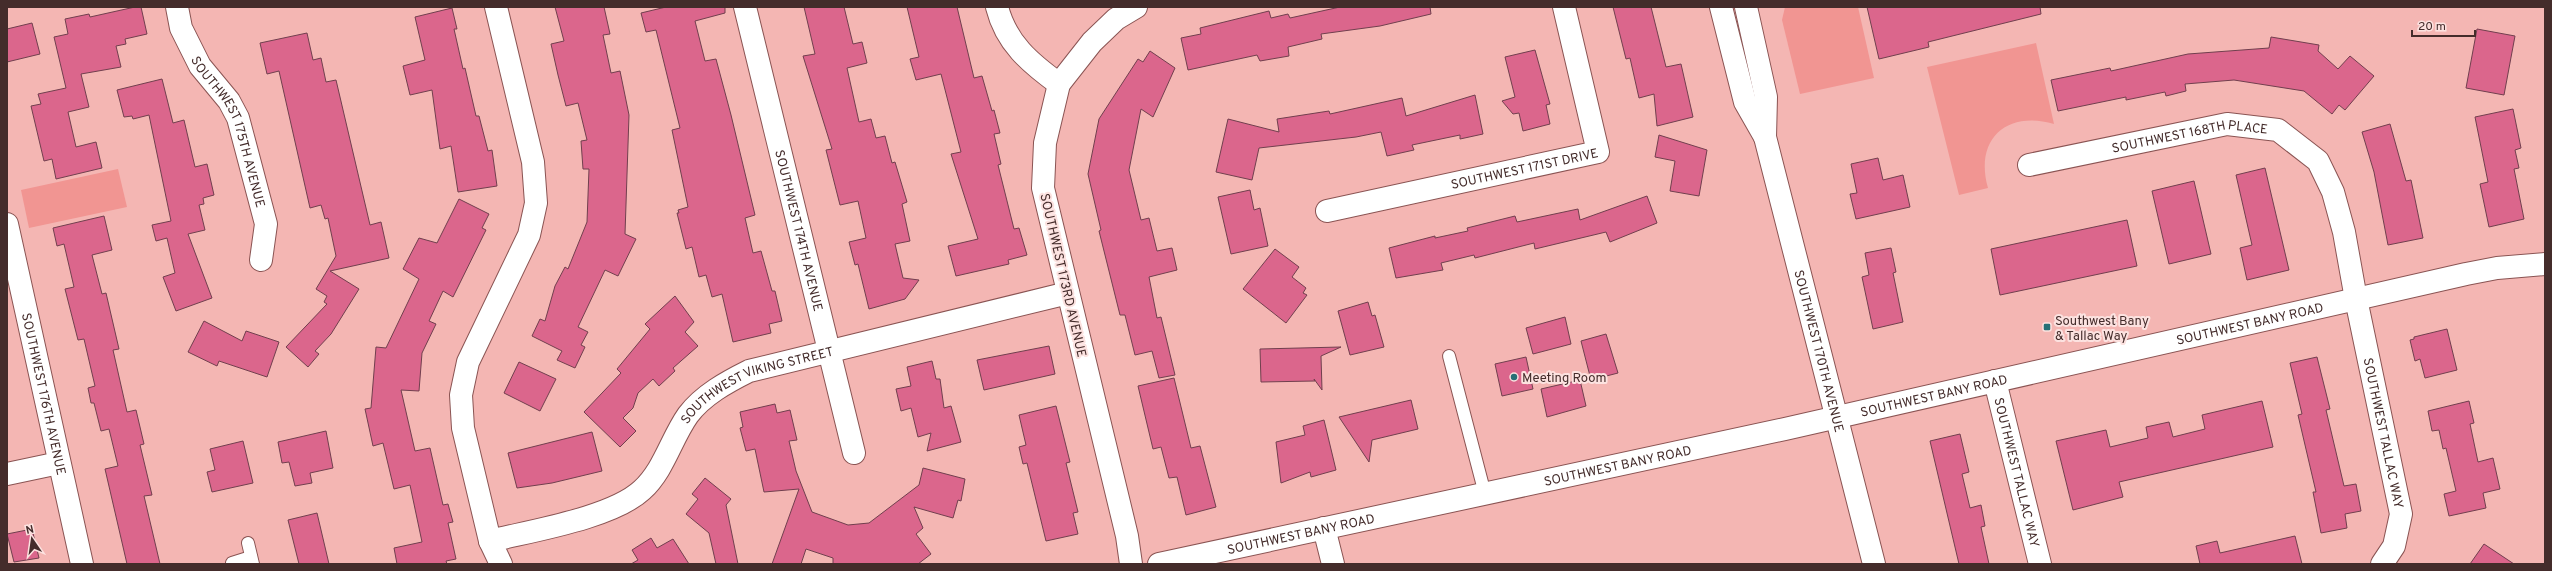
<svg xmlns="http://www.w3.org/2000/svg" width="2552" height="571" font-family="Overpass,sans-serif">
<rect width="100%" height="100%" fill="#f4b6b3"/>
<g fill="#f19592">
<polygon points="1785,7 1858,7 1874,78 1800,94 1782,20"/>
<path d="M2036 43 2054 124C2007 110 1974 139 1988 188L1959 195 1927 67Z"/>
<polygon points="118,169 127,207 29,228 21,190"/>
</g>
<g fill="#db668c" stroke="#713f4e">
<polygon points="135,7 141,7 147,34 125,39 126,44 116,46 121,67 81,74 89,107 68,112 76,147 96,142 102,168 56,179 52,159 44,161 31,106 41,104 38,94 66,88 54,37 68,34 65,19 89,14 90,17"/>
<polygon points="555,7 604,7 610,34 603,35 611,73 620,71 629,115 625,234 636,239 618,276 605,270 578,327 588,332 581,345 585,347 575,368 557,360 562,351 532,336 540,319 545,321 555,286 565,267 568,269 587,222 589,169 583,169 581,141 587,140 578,103 566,106 558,75 551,44 564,41"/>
<polygon points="666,7 725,7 725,13 695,21 705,61 716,59 731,115 755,215 745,218 753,253 761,251 772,291 775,291 782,321 769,324 771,333 733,342 722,294 712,297 706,275 699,277 692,247 686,249 677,213 679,213 678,210 688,207 672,130 680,128 656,30 646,32 641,13"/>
<polygon points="804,7 844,7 853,44 862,42 867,63 847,68 859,122 871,119 876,138 885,136 892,163 895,162 907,202 902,204 910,241 895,244 903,278 919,280 905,299 869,309 858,264 855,265 849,242 866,238 858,201 840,205 826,150 832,149 803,56 815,54"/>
<polygon points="907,7 957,7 974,78 982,76 992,111 994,110 1000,133 994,134 1001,164 998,165 1014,229 1019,228 1027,255 1008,260 1009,264 956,276 948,246 978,239 951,154 961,152 941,74 916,80 910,59 919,57"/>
<polygon points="1340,7 1430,7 1431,14 1380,26 1321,34 1322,39 1288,47 1289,56 1260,61 1257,55 1188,70 1181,38 1201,34 1200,28 1269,11 1271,18 1288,14 1290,18"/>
<polygon points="1613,7 1651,7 1666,67 1681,64 1693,117 1657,126 1654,94 1639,98 1630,58 1626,59"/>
<polygon points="1867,7 2040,7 2041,14 1928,42 1929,47 1879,59"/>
<polygon points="452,8 457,29 454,29 463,69 465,68 476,116 479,116 488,151 492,150 497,186 458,192 451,146 440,149 432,90 410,95 403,66 425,60 415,17"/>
<polygon points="32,23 40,54 7,62 7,29"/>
<polygon points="2477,29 2515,36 2504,95 2466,88"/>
<polygon points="307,33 313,60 321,58 326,82 336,80 370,225 381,222 389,258 330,271 359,289 331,334 315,351 319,354 308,367 286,347 327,304 324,302 327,296 316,289 336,256 328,218 325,219 321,205 310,208 279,71 267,74 260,43"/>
<polygon points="2271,37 2319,45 2318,51 2338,69 2350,56 2374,76 2345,110 2339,105 2332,114 2304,91 2234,80 2185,84 2186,91 2166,96 2165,92 2126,100 2126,97 2058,111 2051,80 2110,68 2111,71 2188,54 2269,48"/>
<polygon points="1535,50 1550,104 1546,105 1550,124 1523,131 1519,113 1513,114 1502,101 1515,97 1505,57"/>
<polygon points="1150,51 1175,68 1153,117 1141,109 1129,170 1141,220 1149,218 1157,251 1172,248 1177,270 1149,277 1157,318 1161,317 1175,375 1159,378 1152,351 1135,355 1125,315 1120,315 1099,231 1101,230 1088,174 1099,119 1138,59 1143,62"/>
<polygon points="162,79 173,123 184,120 195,167 207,164 214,195 203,198 204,204 199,205 205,230 188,234 212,298 176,311 163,277 175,273 167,238 156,241 152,225 171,221 149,115 133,119 132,116 124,117 117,90"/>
<polygon points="1475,95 1483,134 1460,139 1460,135 1412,145 1414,150 1387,156 1381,132 1356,137 1259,148 1252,180 1216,172 1228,119 1279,132 1277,119 1329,111 1330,114 1402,98 1406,116"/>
<polygon points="2513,109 2521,148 2515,150 2519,168 2514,169 2524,219 2489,227 2480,184 2488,182 2475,117"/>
<polygon points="2390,124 2406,181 2411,180 2423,238 2388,245 2374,172 2362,132"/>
<polygon points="1659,135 1707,150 1699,196 1670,191 1675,161 1655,157"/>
<polygon points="1878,158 1883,180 1903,175 1910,207 1856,219 1850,194 1857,193 1851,164"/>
<polygon points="2265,168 2289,270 2247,280 2240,248 2252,245 2236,175"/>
<polygon points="2194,181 2211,254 2169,264 2152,191"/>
<polygon points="1250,190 1254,210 1260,208 1268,246 1231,254 1218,197"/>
<polygon points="1647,196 1657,223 1610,242 1606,232 1535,249 1534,243 1475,258 1474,255 1441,263 1443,270 1396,278 1389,248 1435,236 1435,238 1468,231 1467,228 1515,216 1517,222 1578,209 1580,220"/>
<polygon points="459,199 489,214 482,228 486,230 453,297 443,291 429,321 436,324 422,353 419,391 401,390 415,451 430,448 443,505 448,504 453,522 448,523 456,559 446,561 447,564 397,564 394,548 422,542 410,485 394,489 383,443 373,446 365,409 371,408 376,347 386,348 419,279 403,269 419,238 437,243"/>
<polygon points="104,216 112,250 92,255 102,294 106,293 119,349 113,350 127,412 136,410 144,444 140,445 152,495 144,496 160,564 127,564 105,469 118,466 109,429 101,431 94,403 91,403 88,388 95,386 91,369 84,339 78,340 65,289 74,287 64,244 57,246 53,228"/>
<polygon points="2127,220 2137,266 2000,295 1991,249"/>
<polygon points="1891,248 1896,272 1893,273 1903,322 1873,329 1862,277 1869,275 1865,253"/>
<polygon points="1275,249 1299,267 1292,277 1306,288 1303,293 1307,295 1286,323 1243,289"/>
<polygon points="675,296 694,322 685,332 698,346 673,368 675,371 659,386 653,379 638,393 633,408 623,418 636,431 620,447 584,412 621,373 617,369 650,329 645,324"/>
<polygon points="1368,302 1372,316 1375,315 1384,347 1350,355 1338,311"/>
<polygon points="1565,317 1571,344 1533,354 1526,328"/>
<polygon points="204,321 242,341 246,331 279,342 267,377 219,361 217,366 188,352"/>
<polygon points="2447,329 2457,370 2425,378 2420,359 2415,361 2410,340 2414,339 2414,337"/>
<polygon points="1606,334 1618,373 1591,380 1581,341"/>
<polygon points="1049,346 1055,374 984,390 977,360"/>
<polygon points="1341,347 1321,356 1322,390 1314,379 1315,381 1261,382 1260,349"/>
<polygon points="1526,357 1533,389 1502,396 1495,364"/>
<polygon points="2317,357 2330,409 2326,410 2344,486 2356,484 2361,511 2345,514 2347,528 2321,533 2313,492 2316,492 2298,415 2302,414 2290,363"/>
<polygon points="932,361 936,379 940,379 944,408 951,406 961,442 927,451 931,433 918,437 911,408 901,411 896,389 911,386 907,367"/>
<polygon points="519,362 556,379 540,411 504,393"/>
<polygon points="1174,378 1191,448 1200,446 1216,507 1186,515 1177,477 1169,478 1161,447 1153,449 1138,386"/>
<polygon points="1580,380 1586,406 1547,417 1541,389"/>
<polygon points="1411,400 1418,429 1372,440 1369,462 1339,417"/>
<polygon points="2262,401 2273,447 2119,482 2123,497 2073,510 2056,441 2106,430 2110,447 2148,438 2146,427 2169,422 2173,437 2205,429 2202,415"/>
<polygon points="2469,401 2474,423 2470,424 2478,462 2493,458 2500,489 2483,493 2486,508 2449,516 2444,494 2456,491 2446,448 2443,449 2439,430 2432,431 2428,411"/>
<polygon points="775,404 777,413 790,410 797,440 789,441 796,471 812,512 848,525 869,523 919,485 923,468 965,479 961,501 958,500 953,518 914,507 923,528 916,534 931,554 918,564 833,564 833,558 806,549 801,564 772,564 799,489 764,492 755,449 746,451 740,428 743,427 740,412"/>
<polygon points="1056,406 1070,462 1066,463 1078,512 1073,513 1078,534 1046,541 1027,463 1023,464 1019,447 1026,445 1019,415"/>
<polygon points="1324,420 1336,470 1311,477 1310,472 1281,483 1276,442 1305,435 1303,426"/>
<polygon points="326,431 333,468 310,473 312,483 295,486 289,462 282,463 278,442"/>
<polygon points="592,432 602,471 552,483 517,488 508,453"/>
<polygon points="1960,434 1969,472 1962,474 1970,508 1981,505 1985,526 1981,527 1989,564 1959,564 1930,441"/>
<polygon points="243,441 253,483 212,492 207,472 215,470 210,449"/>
<polygon points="705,478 731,499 726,505 738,564 716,564 709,533 686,514 698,499 692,494"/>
<polygon points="317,513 329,564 299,564 288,520"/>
<polygon points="32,529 39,558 14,562 7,534"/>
<polygon points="2295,536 2302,564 2200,564 2196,546 2217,541 2220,553"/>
<polygon points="651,538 657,548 673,539 689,564 631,564 638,560 632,550"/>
<polygon points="2484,544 2514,564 2470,564"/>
</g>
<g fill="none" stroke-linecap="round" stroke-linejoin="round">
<g stroke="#8a5453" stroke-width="14">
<g id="lane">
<polyline points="1449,356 1485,494"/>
<polyline points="248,543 253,564"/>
<polyline points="232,563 251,557"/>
</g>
</g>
<g stroke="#8a5453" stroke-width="24">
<g id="street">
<path id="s1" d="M177 7 181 28 200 66 229 101 238 118 266 224 261 260"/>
<polyline points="496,7 533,162 536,203 529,235 468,362 461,395 463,428 490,541 501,564"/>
<path id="s2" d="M745 7 854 453"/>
<path d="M997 7C1006 43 1030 63 1059 84"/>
<path id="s3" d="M2029 165 2227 124 2278 130 2318 161 2333 192 2344 232 2356 299 2401 514 2394 546 2382 564"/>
<path id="s4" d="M1327 211 1598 152 1564 7"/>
<path id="s5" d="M7 224 82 564"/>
<path id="s6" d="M1995 381 2040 564"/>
<polyline points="7,474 59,463"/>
<polyline points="1324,528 1333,564"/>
<path id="s7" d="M490 541C530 531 612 518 642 490 664 470 671 439 688 415 703 395 727 382 749 371L1068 293"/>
<polyline points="1131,564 1127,536 1043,188 1045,143 1059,84 1092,42 1116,19 1136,7"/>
</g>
</g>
<g stroke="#8a5453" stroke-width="24">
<g id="secondary">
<polyline points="1721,7 1745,102 1765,137"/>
<path id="s8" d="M1746 7 1766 97 1765 137 1874 564"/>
<path id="s9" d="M1159 564 1785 429 2466 274 2497 268 2545 264"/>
</g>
</g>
<use href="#lane" stroke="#fff" stroke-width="12"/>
<use href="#street" stroke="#fff" stroke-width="22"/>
<use href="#secondary" stroke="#fff" stroke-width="22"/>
</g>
<g fill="#267076" stroke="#fce2e0" stroke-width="1.5">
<rect x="2043" y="323" width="8" height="8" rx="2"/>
<circle cx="1514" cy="377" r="4"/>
</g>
<g text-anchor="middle" stroke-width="4" stroke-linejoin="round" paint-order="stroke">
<g font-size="13" fill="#442c2b" stroke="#fce2e0">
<text dy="5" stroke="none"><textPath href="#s1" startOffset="137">SOUTHWEST 175TH AVENUE</textPath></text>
<text dy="5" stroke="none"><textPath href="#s3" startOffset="164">SOUTHWEST 168TH PLACE</textPath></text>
<text dy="5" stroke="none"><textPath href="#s4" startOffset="202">SOUTHWEST 171ST DRIVE</textPath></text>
<text dy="5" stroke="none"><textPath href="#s2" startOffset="230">SOUTHWEST 174TH AVENUE</textPath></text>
<text transform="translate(1064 275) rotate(77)" y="5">SOUTHWEST 173RD AVENUE</text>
<text dy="5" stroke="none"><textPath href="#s9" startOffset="1117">SOUTHWEST BANY ROAD</textPath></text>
<text dy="5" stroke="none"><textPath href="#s8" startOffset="353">SOUTHWEST 170TH AVENUE</textPath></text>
<text dy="5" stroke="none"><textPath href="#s7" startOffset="327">SOUTHWEST VIKING STREET</textPath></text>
<text dy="5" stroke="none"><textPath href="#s5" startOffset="174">SOUTHWEST 176TH AVENUE</textPath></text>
<text dy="5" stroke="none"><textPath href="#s9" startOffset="793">SOUTHWEST BANY ROAD</textPath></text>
<text dy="5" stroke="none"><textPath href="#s3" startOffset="585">SOUTHWEST TALLAC WAY</textPath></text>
<text dy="5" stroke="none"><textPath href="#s9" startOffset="469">SOUTHWEST BANY ROAD</textPath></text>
<text dy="5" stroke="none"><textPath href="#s6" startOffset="94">SOUTHWEST TALLAC WAY</textPath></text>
<text dy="5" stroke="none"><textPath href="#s9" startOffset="145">SOUTHWEST BANY ROAD</textPath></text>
</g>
<g font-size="13" fill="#442c2b" stroke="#fce2e0" text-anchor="start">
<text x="2055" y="325">Southwest Bany<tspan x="2055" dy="15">&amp; Tallac Way</tspan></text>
<text x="1522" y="382">Meeting Room</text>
</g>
</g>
<rect width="2552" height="571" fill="none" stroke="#442c2b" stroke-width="16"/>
<g transform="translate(32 539) rotate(347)" stroke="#fce2e0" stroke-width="3" paint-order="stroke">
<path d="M0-3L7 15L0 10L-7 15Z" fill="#442c2b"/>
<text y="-6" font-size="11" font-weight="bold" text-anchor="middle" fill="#442c2b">N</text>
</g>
<path d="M2412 30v6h63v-6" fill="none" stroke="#442c2b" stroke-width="2"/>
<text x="2418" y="30" font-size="12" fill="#442c2b" stroke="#fce2e0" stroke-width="3" paint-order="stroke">20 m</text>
</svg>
